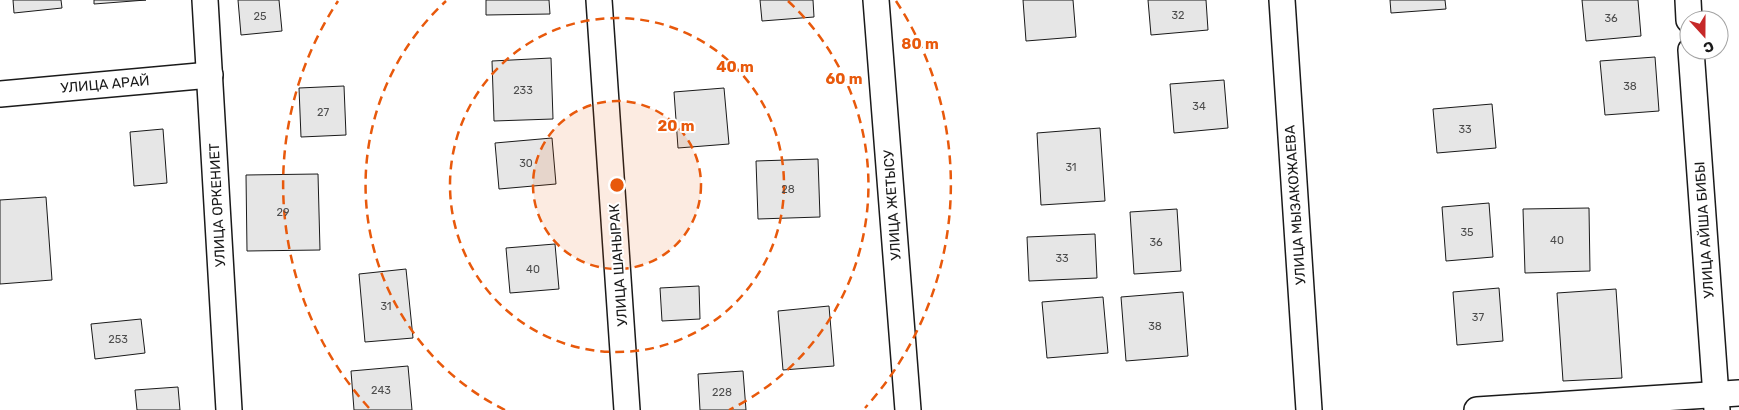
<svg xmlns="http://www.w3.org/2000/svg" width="1739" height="410" font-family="Rubik,sans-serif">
<rect width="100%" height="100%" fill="#fff"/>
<g fill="#e6e6e6" stroke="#1a1a1a">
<polygon points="13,0 61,0 62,8 14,13"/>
<polygon points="94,0 146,0 94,4"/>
<polygon points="238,0 279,0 282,31 241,35"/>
<polygon points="486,0 549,0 550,14 486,15"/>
<polygon points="760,0 813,0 814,17 762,21"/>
<polygon points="1023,0 1073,0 1076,37 1026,41"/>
<polygon points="1148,0 1206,0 1208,30 1151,35"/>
<polygon points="1390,0 1445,0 1446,9 1391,13"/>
<polygon points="1582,0 1638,0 1641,36 1586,41"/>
<polygon points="1655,57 1659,111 1605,115 1600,61"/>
<polygon points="551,58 553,119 494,121 492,61"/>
<polygon points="1224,80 1228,128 1174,133 1170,84"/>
<polygon points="344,86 346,135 301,137 299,88"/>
<polygon points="724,88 729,144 678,148 674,92"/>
<polygon points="1492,104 1496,148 1437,153 1433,109"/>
<polygon points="1100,128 1105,201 1041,205 1037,133"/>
<polygon points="163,129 167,183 134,186 130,132"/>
<polygon points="552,138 556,184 499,189 495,143"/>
<polygon points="818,159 820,217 758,219 756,161"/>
<polygon points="318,174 320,250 247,251 246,175"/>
<polygon points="46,197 52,280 0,284 0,200"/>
<polygon points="1489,203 1493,257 1446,261 1442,207"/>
<polygon points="1589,208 1590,271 1525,273 1523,209"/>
<polygon points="1177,209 1181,271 1134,274 1130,212"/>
<polygon points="1095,234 1097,278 1029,281 1027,237"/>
<polygon points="555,244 559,289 510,293 506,248"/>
<polygon points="406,269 413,338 365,342 359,274"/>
<polygon points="699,286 700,319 662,321 660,288"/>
<polygon points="1499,288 1503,341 1457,345 1453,292"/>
<polygon points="1616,289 1622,378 1563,381 1557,293"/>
<polygon points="1183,292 1188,356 1126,361 1121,297"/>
<polygon points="1103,297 1108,353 1047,358 1042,302"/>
<polygon points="829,306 834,366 783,370 778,311"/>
<polygon points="141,319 145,353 95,359 91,324"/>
<polygon points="408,366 412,410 354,410 351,371"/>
<polygon points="743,371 746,410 700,410 698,374"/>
<polygon points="178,387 180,410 137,410 135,390"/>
</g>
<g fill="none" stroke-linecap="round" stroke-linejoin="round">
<g stroke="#1a1a1a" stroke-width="28">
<g id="street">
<polyline points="205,0 229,410"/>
<polyline points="599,0 627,410"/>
<polyline points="876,0 908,410"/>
<polyline points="1282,0 1309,410"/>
<polyline points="1688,0 1689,20"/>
<polyline points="1691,50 1717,410"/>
<polyline points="0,94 210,75"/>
<polyline points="1477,410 1739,393"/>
</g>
</g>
<use href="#street" stroke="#fff" stroke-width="25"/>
</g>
<circle cx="617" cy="185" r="84" fill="#e8590c" fill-opacity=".12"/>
<g fill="none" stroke="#e8590c" stroke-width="2.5" stroke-dasharray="9 6">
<circle cx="617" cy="185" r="84"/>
<circle cx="617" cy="185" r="167"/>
<path d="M505 410A251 251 0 0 1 446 1M788 1A251 251 0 0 1 729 410"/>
<path d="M369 408A334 334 0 0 1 338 1M896 1A334 334 0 0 1 865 408"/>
</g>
<g text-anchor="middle" stroke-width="4" stroke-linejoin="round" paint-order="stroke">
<g font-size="11" fill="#4d4d4d">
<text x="1178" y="19">32</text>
<text x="260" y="20">25</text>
<text x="1611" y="22">36</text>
<text x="1630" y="90">38</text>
<text x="523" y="94">233</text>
<text x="1199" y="110">34</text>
<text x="323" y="116">27</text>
<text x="1465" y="133">33</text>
<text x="526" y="167">30</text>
<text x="1071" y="171">31</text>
<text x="788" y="193">28</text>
<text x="283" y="216">29</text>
<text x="1467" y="236">35</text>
<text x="1557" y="244">40</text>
<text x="1156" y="246">36</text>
<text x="1062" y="262">33</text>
<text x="533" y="273">40</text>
<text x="386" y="310">31</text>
<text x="1478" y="321">37</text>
<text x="1155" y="330">38</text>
<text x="118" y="343">253</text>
<text x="381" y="394">243</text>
<text x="722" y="396">228</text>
</g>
<g font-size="14" fill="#1a1a1a" stroke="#fff">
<text transform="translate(105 84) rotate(-5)" y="5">УЛИЦА АРАЙ</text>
<text transform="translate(217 205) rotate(-93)" y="5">УЛИЦА ОРКЕНИЕТ</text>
<text transform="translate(892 205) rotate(-94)" y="5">УЛИЦА ЖЕТЫСУ</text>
<text transform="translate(1295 205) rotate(-94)" y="5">УЛИЦА МЫЗАКОЖАЕВА</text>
<text transform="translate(1704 230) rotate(-94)" y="5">УЛИЦА АЙША БИБЫ</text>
<text transform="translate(618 265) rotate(-94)" y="5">УЛИЦА ШАНЫРАК</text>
</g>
</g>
<circle cx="617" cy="185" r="8" fill="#e8590c" stroke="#fff" stroke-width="2.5"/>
<g font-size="15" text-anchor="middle" font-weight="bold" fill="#e8590c" stroke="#fff" stroke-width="4" stroke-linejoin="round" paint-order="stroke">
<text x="920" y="49">80 m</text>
<text x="735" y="72">40 m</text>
<text x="844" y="84">60 m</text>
<text x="676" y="131">20 m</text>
</g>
<g transform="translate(1704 35) rotate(159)"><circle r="24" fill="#ffffff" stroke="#a3a3a3"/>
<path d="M0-4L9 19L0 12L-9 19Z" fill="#c62828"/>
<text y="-8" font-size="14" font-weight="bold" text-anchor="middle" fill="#1a1a1a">С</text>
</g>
</svg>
